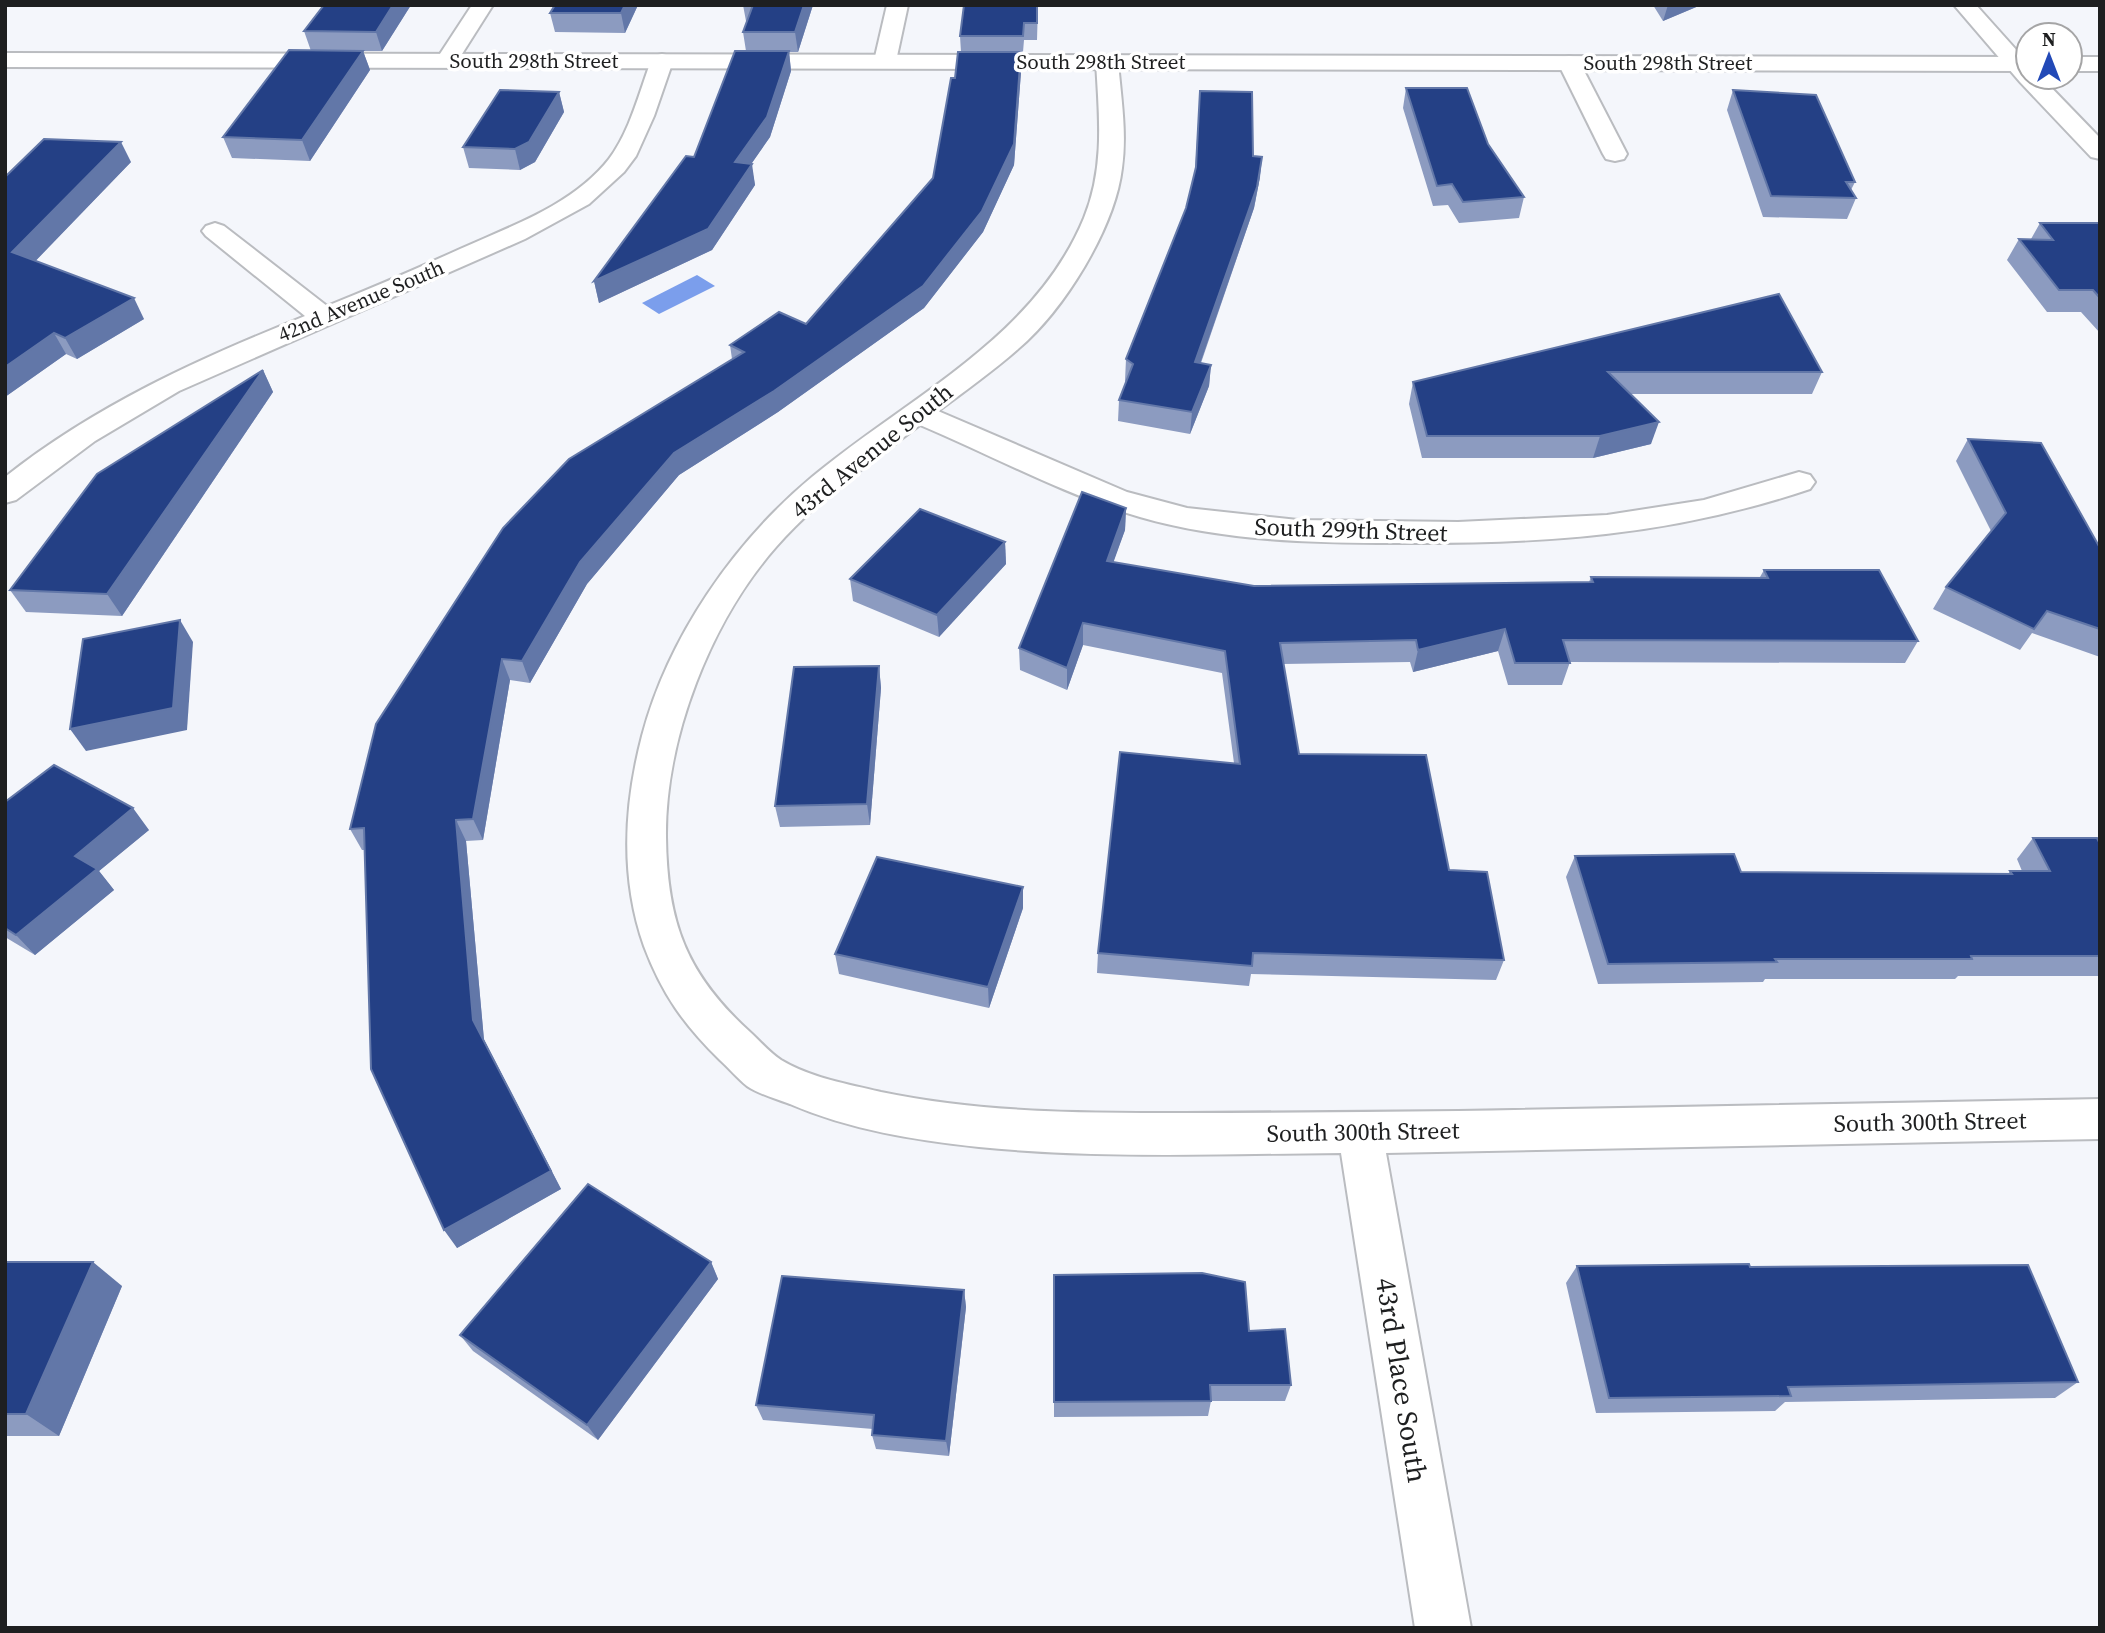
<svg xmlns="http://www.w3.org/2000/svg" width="2105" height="1633" font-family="'Source Serif 4',serif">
<rect width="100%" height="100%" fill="#f4f6fb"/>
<polygon fill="#7b9eec" points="697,275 715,286 659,314 642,303"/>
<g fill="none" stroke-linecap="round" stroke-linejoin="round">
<g stroke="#babcc0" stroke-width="4">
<g id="minor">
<polygon points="472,5 493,5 455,65 439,65 436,60"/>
<polygon points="887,5 908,5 896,61 893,66 877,66 874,61"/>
<polygon points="1954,5 1976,5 2028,63 2028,77 2041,77 2100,138 2100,159 2091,157 2020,82"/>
<path d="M662 54 670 56 673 61 654 116 636 156 624 172 589 204 525 239 179 391 95 441 16 500 5 503V477C96 405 198 359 305 316L206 236 202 231 206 226 215 223 224 226 327 306C372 288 416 269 460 249 511 226 573 205 609 159 630 131 639 93 651 61L654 56Z"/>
<path d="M1107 55 1115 57 1118 62C1121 97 1127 133 1122 168 1115 228 1064 310 1018 349 993 371 965 391 938 411L1127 492 1187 508 1298 520 1458 522 1607 515 1704 500 1799 472 1810 475 1815 482 1810 489C1671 536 1543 544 1397 543 1311 543 1223 541 1140 517 1067 496 991 455 920 425 870 463 817 500 776 547 711 621 665 738 666 837 667 922 686 974 750 1032 760 1041 770 1053 781 1060 811 1078 848 1084 881 1092 981 1113 1083 1113 1185 1113 1276 1113 1367 1112 1458 1111 1672 1107 1886 1103 2100 1099V1139L1386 1153 1471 1628H1415L1341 1153C1220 1154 1099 1159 979 1147 915 1140 850 1130 790 1104 776 1099 759 1094 747 1086 738 1079 729 1068 720 1060 684 1025 662 994 644 946 620 878 624 805 642 736 668 637 734 542 812 477 908 397 1034 339 1084 218 1105 167 1099 115 1096 62L1099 57Z"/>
<polygon points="1569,56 1577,58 1580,63 1627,154 1624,159 1615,161 1606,159 1603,154 1558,63 1561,58"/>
</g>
</g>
<g stroke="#babcc0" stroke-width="4">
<g id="tertiary">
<polygon points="5,53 2028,57 2028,71 5,67"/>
<rect x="2070" y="57" width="30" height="14"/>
</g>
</g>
<use href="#minor" fill="#fff" fill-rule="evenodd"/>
<use href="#tertiary" fill="#fff" fill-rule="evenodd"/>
</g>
<g fill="#8c9bc0">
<polygon points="324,5 411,5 382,51 363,51 370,70 310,161 232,158 223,137 311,51 304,31"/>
<polygon points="551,5 638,5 625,33 555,32 550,13 553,7 551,7"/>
<polygon points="743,5 813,5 798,52 789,52 791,71 770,137 751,164 755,185 712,250 599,303 594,281 694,157 746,51 743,32 747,21 746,21"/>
<polygon points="964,5 1038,5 1037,40 1024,40 1023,52 1021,52 1021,72 1014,165 983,232 924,308 778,412 679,475 587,584 530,683 510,680 483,840 466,841 484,1040 561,1189 457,1248 364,850 362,850 350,829 732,359 730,345 806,324 933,178 961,52 960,36"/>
<polygon points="1653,5 1701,5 1663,21"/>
<polygon points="1406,88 1488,144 1524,197 1519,218 1459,223 1448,205 1433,206 1403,108"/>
<polygon points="1733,90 1855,182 1851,190 1856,198 1847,219 1763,217 1727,110"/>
<polygon points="1200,91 1253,156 1260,177 1254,208 1201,363 1211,365 1209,386 1190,434 1118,421 1119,400 1126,382 1125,381 1126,359 1186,208 1195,171"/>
<polygon points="559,92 564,112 535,162 520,170 469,168 463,147"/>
<polygon points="131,162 35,261 144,319 77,359 66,354 5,397 5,177"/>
<polygon points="2040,223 2100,223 2100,333 2081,312 2047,312 2007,260 2019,239 2031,239"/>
<polygon points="1779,294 1822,372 1812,394 1630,394 1651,444 1593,458 1422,458 1409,404 1413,382"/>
<polygon points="263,370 273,392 122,616 26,612 10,590"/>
<polygon points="1968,439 2100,548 2100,657 2032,633 2020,650 1933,609 1946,587 1991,531 1956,461"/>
<polygon points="1126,508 1125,530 1113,562 1254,586 1589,582 1591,577 1760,577 1764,570 1918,641 1905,663 1570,662 1562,685 1508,685 1498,651 1413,672 1410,662 1283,664 1299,754 1449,870 1504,960 1496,980 1251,974 1249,986 1097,973 1098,953 1234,763 1222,673 1083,645 1067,690 1020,670 1019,648"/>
<polygon points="1005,542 1006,564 939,637 853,601 850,579"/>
<polygon points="879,666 881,688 870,825 780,827 775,806"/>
<polygon points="5,802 149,830 99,871 114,890 35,955 5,937"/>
<polygon points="2033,838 2100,844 2100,976 1958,976 1955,979 1765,979 1763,982 1598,984 1566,877 1575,856 1741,872 2008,874 2010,871 2022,871 2017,859"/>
<polygon points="1023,908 989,1008 839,974 835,954"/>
<polygon points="5,1262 122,1286 59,1436 5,1436"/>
<polygon points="711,1262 718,1279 598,1440 473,1351 460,1335"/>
<polygon points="1577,1266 1750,1267 2078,1382 2055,1398 1785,1402 1775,1411 1596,1413 1566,1283"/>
<polygon points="1054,1275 1249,1331 1291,1385 1285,1401 1211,1401 1208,1416 1054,1417"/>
<polygon points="964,1290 966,1307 949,1456 876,1449 872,1435 873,1429 763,1420 756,1405"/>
</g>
<g fill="#6277a8">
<polygon points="393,5 411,5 382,51 376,32"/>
<polygon points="625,5 638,5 625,33 621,13"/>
<polygon points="804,5 813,5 798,52 795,32"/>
<polygon points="1668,5 1701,5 1663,21"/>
<polygon points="363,51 370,70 310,161 302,140"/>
<polygon points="789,51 791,71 770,137 738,183 735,162"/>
<polygon points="1021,52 1021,72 1014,165 983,232 924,308 778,412 679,475 587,584 530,683 522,661 580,562 674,453 923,286"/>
<polygon points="559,92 564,112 535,162 520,170 515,149"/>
<polygon points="121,142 131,162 24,273 12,252"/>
<polygon points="1262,157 1260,177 1254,208 1193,384 1195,362"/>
<polygon points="752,164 755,185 712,250 599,303 594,281"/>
<polygon points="134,298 144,319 77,359 65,338"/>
<polygon points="54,333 66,354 5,397 5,367"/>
<polygon points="1211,365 1209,386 1190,434 1192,412"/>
<polygon points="263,370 273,392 122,616 107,594"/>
<polygon points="1659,422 1651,444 1593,458 1600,436"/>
<polygon points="1126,508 1125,530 1106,583 1107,561"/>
<polygon points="1005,542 1006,564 939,637 937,615"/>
<polygon points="180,620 193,642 187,730 86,751 70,729"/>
<polygon points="1083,623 1083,645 1067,690 1067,668"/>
<polygon points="1505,629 1498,651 1413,672 1418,650"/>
<polygon points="502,659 510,680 483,840 473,819"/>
<polygon points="879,666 881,688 870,825 867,804"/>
<polygon points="133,808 149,830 99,871 114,890 35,955 16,935 75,856"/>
<polygon points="456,820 466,841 484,1040 561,1189 457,1248 444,1230 473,1020"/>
<polygon points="1023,887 1023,908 989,1008 988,987"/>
<polygon points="93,1262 122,1286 59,1436 26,1414"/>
<polygon points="711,1262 718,1279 598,1440 587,1425"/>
<polygon points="964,1290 966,1307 949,1456 946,1441"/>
</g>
<g fill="#244085" stroke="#6277a8" stroke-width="2">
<polygon points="324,5 393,5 376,32 304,31"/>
<polygon points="555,5 625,5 621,13 550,13"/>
<polygon points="753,5 804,5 795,32 743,32"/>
<polygon points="964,5 1037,5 1037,23 1024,23 1023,36 960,36"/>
<polygon points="289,50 363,51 302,140 223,137"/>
<polygon points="735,51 789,51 767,117 735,162 752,164 708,229 594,281 686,156 694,157"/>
<polygon points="958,52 1021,52 1014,144 982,211 923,286 774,391 674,453 580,562 522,661 502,659 473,819 456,820 473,1020 551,1171 444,1230 371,1069 364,828 350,829 376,724 503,528 569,459 744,352 730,345 779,312 806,324 933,178 951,78 955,78"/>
<polygon points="1406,88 1467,88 1488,144 1524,197 1463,202 1452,184 1437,186"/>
<polygon points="500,90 559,92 529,142 515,149 463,147"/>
<polygon points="1733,90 1816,95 1855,182 1846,182 1856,198 1771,196"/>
<polygon points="1200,91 1252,92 1253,156 1262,157 1257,187 1195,362 1211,365 1192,412 1119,400 1133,364 1126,359 1186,208 1196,167"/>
<polygon points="44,139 121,142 12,252 134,298 65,338 54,333 5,367 5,177"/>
<polygon points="2040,223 2100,223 2100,298 2093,290 2059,290 2019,239 2053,240"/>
<polygon points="1779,294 1822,372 1608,372 1659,422 1600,436 1427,436 1413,382"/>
<polygon points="263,370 107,594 10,590 97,474"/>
<polygon points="1968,439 2041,443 2100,548 2100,629 2047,611 2034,629 1946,587 2006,513"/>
<polygon points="1082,492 1126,508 1107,561 1254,586 1593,582 1591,577 1768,578 1764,570 1879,570 1918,641 1563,640 1570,663 1515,663 1505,629 1418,650 1416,640 1280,643 1299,754 1426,755 1449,870 1487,872 1504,960 1253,953 1252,966 1098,953 1120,752 1240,764 1225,651 1083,623 1067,668 1019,648"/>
<polygon points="920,509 1005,542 937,615 850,579"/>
<polygon points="180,620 173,708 70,729 83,639"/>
<polygon points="879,666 867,804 775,806 794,667"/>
<polygon points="54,765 133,808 75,856 97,869 16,935 5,928 5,802"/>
<polygon points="2033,838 2097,838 2100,844 2100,956 1971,956 1972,959 1775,959 1777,962 1608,964 1575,856 1734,854 1741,872 2012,874 2010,871 2050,871"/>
<polygon points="877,857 1023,887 988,987 835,954"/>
<polygon points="588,1184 711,1262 587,1425 460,1335"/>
<polygon points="5,1262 93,1262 26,1414 5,1414"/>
<polygon points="1749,1264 1750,1267 2028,1265 2078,1382 1788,1387 1791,1396 1609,1398 1577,1266"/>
<polygon points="1202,1273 1245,1282 1249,1331 1285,1329 1291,1385 1210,1385 1211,1401 1054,1402 1054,1275"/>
<polygon points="782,1276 964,1290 946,1441 872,1435 874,1415 756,1405"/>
</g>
<g text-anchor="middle" stroke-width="7" stroke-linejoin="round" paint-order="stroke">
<g font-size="21" fill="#1e1f20" stroke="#fff">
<text x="534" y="68">South 298th Street</text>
<text x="1101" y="69">South 298th Street</text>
<text x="1668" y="70">South 298th Street</text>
<text transform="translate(361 301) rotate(-23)" y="7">42nd Avenue South</text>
</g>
<g font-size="24" fill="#1e1f20" stroke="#fff">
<text transform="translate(872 451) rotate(-39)" y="8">43rd Avenue South</text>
<text transform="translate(1351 530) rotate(2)" y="8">South 299th Street</text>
<text transform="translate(1930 1122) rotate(-1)" y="8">South 300th Street</text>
<text transform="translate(1363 1132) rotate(-1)" y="8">South 300th Street</text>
</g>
<g font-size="28" fill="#1e1f20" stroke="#fff">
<text transform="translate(1402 1380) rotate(81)" y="10">43rd Place South</text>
</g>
</g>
<rect width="2105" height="1633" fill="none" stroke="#1e1f20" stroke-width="14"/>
<g transform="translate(2049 56)"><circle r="33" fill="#ffffff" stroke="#a5a5a6" stroke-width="2"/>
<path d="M0-5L12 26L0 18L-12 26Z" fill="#2249b7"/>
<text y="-10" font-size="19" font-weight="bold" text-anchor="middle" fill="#1e1f20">N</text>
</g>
</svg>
